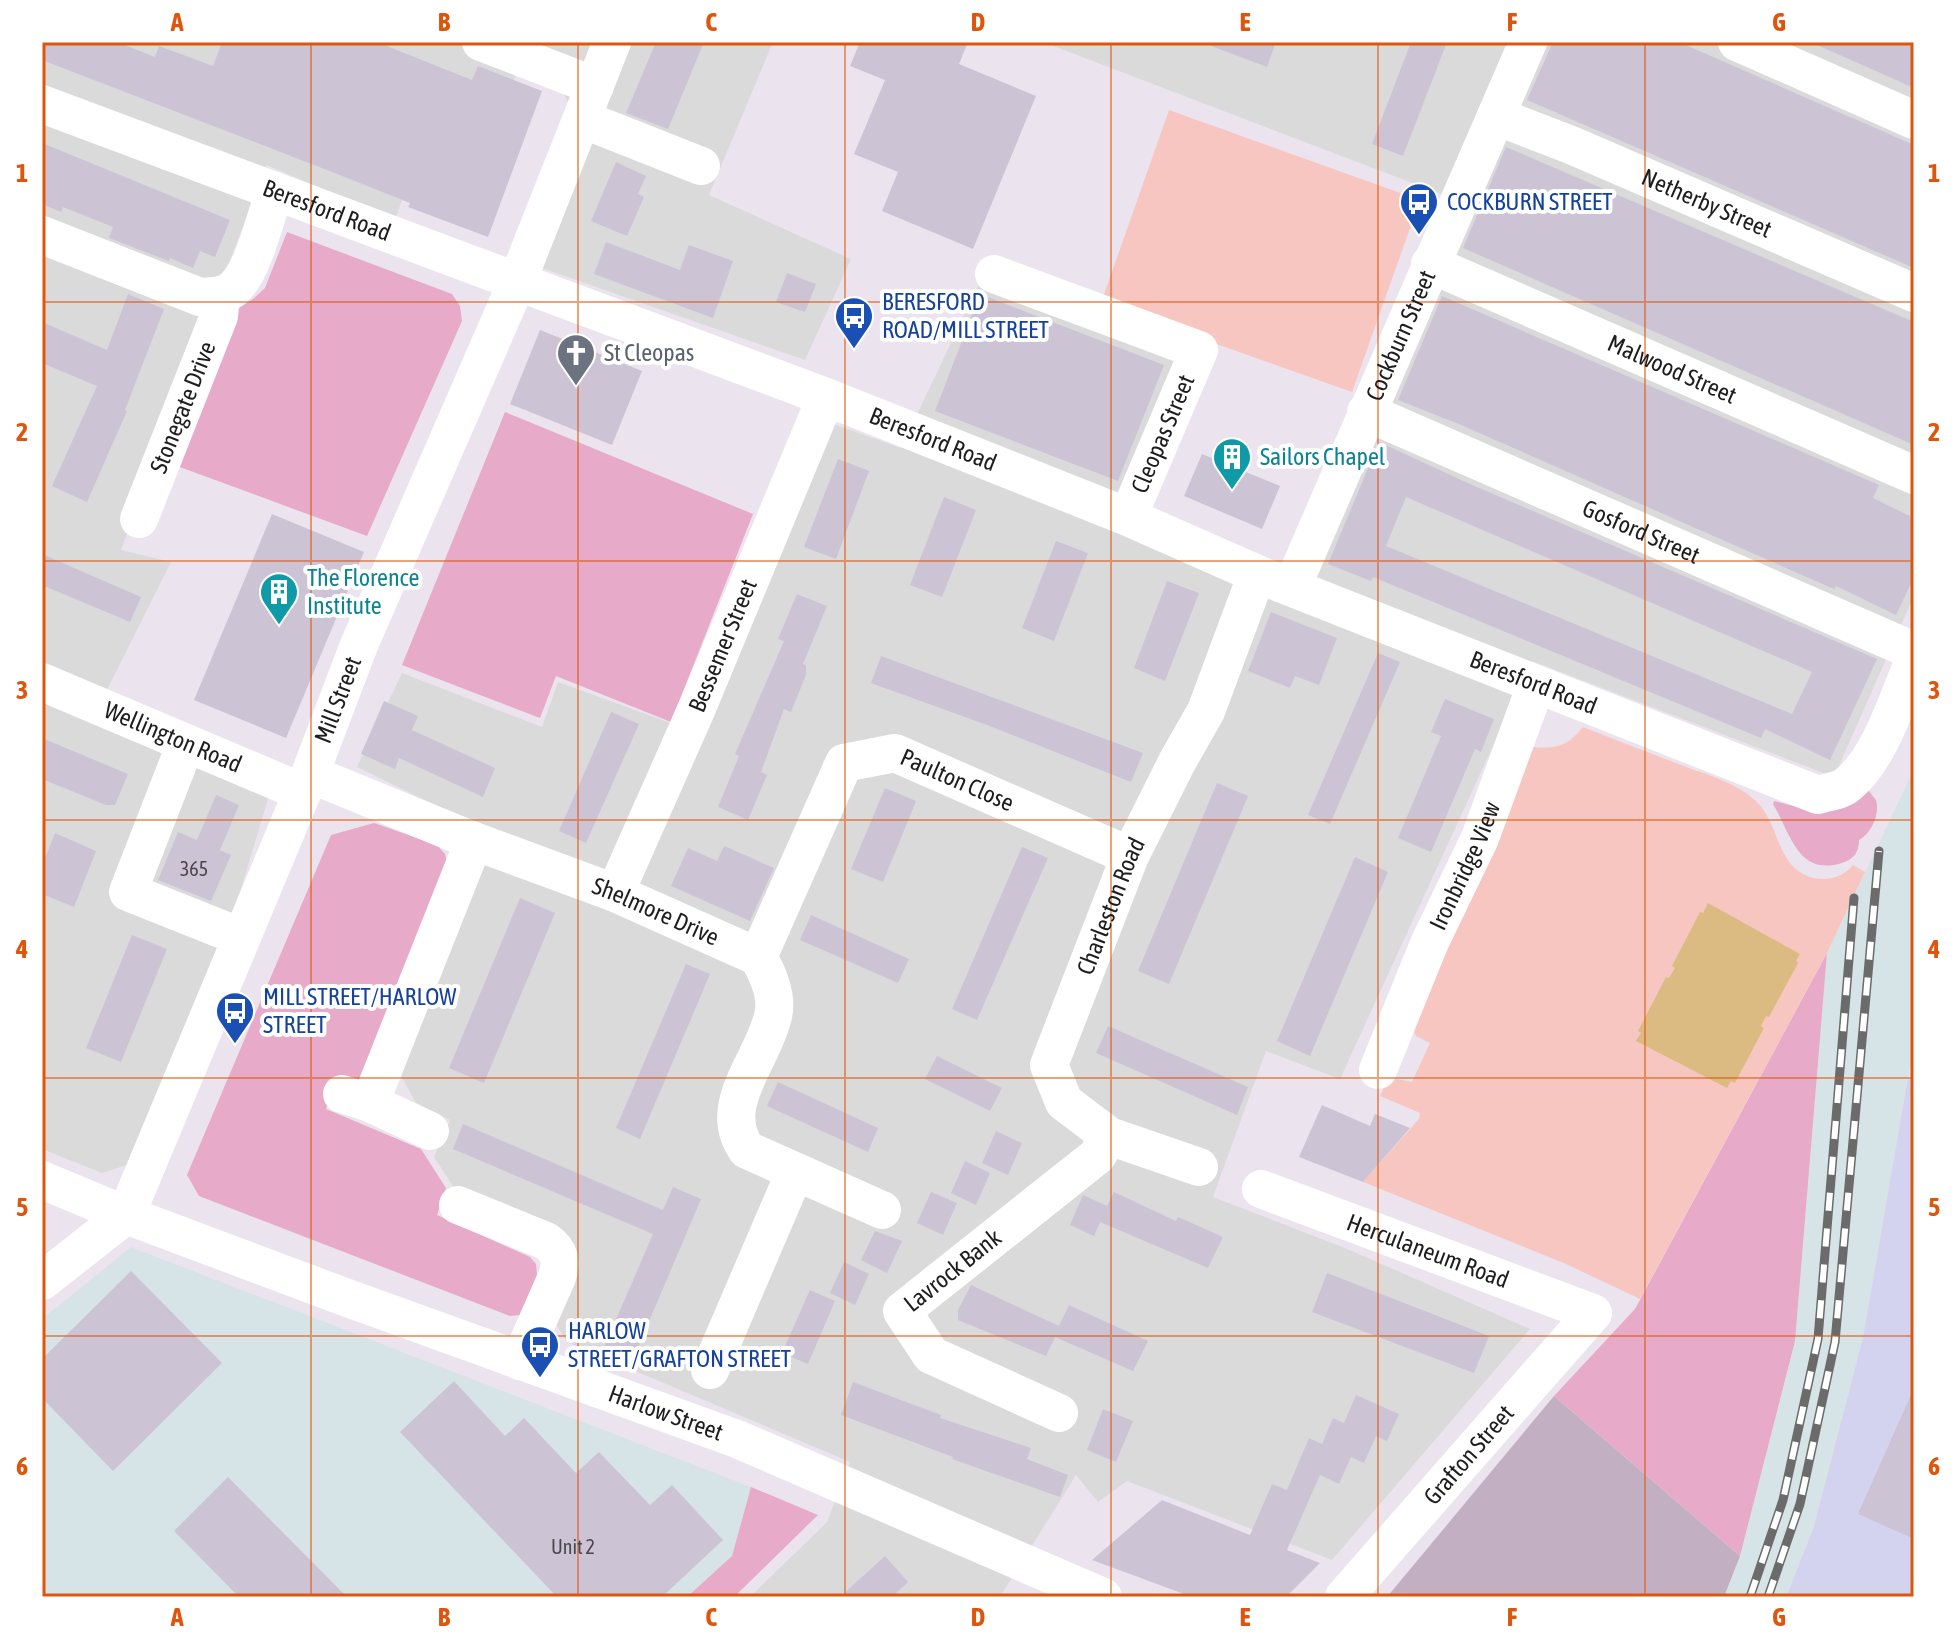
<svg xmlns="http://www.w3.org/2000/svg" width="1956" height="1639" font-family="'Asap Condensed',sans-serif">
<rect width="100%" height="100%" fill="#ebe4ee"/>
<g fill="#dadadb">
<polygon points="42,42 773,42 709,195 851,259 805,360 539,267 588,143 559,84 518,69 506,103 448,81 395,219 266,165 121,550 171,562 95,714 271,789 235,909 130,1164 102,1173 42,1149"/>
<polygon points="1043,42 1914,42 1914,596 1834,777 1532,661 1340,1079 1266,1051 1213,1197 1345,1248 1530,1329 1332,1560 1127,1481 1098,1502 1076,1475 1000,1597 750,1597 827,1522 850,1462 567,1342 557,1326 548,1321 575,1244 456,1191 434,1157 450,1120 416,1103 398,1070 492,833 357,767 402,673 542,727 558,682 695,732 819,431 836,425 901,448 978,286 1182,365 1106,528 1282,599 1470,205"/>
</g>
<polygon fill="#d4d3ef" points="1908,1079 1914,1080 1914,1597 1786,1597 1814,1526"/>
<g fill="#d6e4e7">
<polygon points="1914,769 1914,1043 1863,1338 1814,1526 1786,1597 1724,1597 1740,1556 1795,1341 1827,953"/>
<polygon points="131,1247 751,1487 732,1556 687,1597 42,1597 42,1319"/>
</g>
<polygon fill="#c3afc2" points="1554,1396 1740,1556 1724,1597 1387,1597"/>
<g fill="#e7aac8">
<polygon points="287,232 452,294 460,306 462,321 367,536 177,466 231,313 253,299 265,288"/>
<polygon points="505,412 753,514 671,722 556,676 540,718 402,665"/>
<path d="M1868 790 1876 800C1880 813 1872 833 1859 840 1859 851 1855 859 1842 863 1797 877 1790 831 1773 804L1774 801C1818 812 1829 819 1868 790Z"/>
<polygon points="374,823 437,845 445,854 448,867 358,1082 336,1077 326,1109 421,1149 446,1188 437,1215 530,1257 536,1264 537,1275 520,1315 510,1316 199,1196 187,1175 331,835"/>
<polygon points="1827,953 1795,1341 1740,1556 1554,1396 1635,1309"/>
<polygon points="751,1487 818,1515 734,1597 687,1597 732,1556"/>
</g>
<g fill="#f8c6c1">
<polygon points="1169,110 1420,200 1352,392 1101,303"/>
<path d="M1583 727C1615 740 1648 752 1681 765 1705 774 1739 783 1758 803 1778 824 1777 860 1803 874 1820 883 1841 880 1853 865L1865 872 1827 953 1640 1299 1566 1264 1363 1182 1419 1119 1420 1113 1380 1096 1387 1081 1392 1078 1412 1082 1430 1043 1416 1036 1411 1025 1533 747C1556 749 1568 746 1583 727Z"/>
</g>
<polygon fill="#dcbb83" points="1708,903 1800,954 1796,961 1798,963 1769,1017 1766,1016 1761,1026 1764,1028 1735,1083 1731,1081 1727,1088 1636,1041 1641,1033 1638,1031 1666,977 1669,978 1675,968 1672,966 1700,912 1703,913"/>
<g fill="#ccc4d5" fill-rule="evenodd">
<polygon points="42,42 117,42 155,57 159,46 213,66 222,42 377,42 472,80 478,66 542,91 488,237 408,207 410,203 327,170 42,60"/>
<polygon points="656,42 704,42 668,129 626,113"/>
<polygon points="860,42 968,42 959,64 1036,96 973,249 882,211 898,172 854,154 885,80 850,66"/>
<polygon points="1206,42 1276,42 1267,67 1206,44"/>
<polygon points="1411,42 1447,42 1403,156 1372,144"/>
<polygon points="1553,42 1679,42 1914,145 1914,268 1527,100"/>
<polygon points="1810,42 1914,42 1914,88 1876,71"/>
<polygon points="42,143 230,220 215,257 200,251 193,268 170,258 169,261 109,238 113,227 63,207 61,212 42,204"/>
<polygon points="1506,147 1914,322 1914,445 1463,248"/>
<polygon points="616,162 646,176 638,194 644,197 627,236 591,221"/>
<polygon points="606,242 680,270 689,245 733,261 713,318 594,274"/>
<polygon points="787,273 816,284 805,312 776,302"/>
<polygon points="128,294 164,309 125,410 127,411 87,502 52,486 97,386 42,363 42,322 107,350"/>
<polygon points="980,294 1164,365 1118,481 935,411"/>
<polygon points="1442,296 1879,485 1873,498 1914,518 1914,577 1896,615 1836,586 1834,589 1461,425 1398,400"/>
<polygon points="540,330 642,371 612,445 510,404"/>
<path d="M1379 442 1470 484 1877 659 1830 760 1765 729 1761 738 1373 577 1371 581 1328 564ZM1406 497 1812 672 1792 714 1386 546Z"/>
<polygon points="1202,454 1280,486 1262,529 1184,496"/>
<polygon points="838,459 869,471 836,559 804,547"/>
<polygon points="944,497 976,510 942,597 910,585"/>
<polygon points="272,514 364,552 286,738 194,700"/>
<polygon points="1056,541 1088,553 1054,641 1022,628"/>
<polygon points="42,554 141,597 130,622 42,585"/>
<polygon points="1167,581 1199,593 1165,681 1134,668"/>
<polygon points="797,594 827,606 803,664 806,665 806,675 791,712 784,709 761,772 767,775 748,820 718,807 739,756 735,754 784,641 778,639"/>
<polygon points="1271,612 1337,638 1319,685 1295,676 1290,688 1248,671"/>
<polygon points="1378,653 1400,662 1330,824 1308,815"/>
<polygon points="881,656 1143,753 1131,782 987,725 871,683"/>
<polygon points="1445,699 1494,719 1481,752 1475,749 1431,852 1398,838 1441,736 1431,732"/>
<polygon points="384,701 418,716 412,730 495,768 483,797 399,758 395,769 361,754"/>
<polygon points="611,712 639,724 586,843 559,831"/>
<polygon points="42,738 128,774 115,805 106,805 42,779"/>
<polygon points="1217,783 1248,796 1169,984 1138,971"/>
<polygon points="885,788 916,801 883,882 851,869"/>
<polygon points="216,795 239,805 220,850 231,855 211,901 158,880 178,832 197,840"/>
<polygon points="55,833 96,851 74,907 42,894 42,866"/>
<polygon points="724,846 774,868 750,921 671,886 688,848 717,861"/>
<polygon points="1022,847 1048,858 977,1020 952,1009"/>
<polygon points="1355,857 1388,872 1310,1056 1277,1041"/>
<polygon points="520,898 555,913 484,1083 449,1068"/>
<polygon points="811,915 909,959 898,983 800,940"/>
<polygon points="132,935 167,949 121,1062 86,1048"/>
<polygon points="686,964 710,974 640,1139 616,1128"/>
<polygon points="1108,1026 1248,1087 1237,1115 1096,1053"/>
<polygon points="937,1056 1002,1088 990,1111 925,1079"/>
<polygon points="778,1082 878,1128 868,1152 767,1106"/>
<polygon points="1322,1105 1370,1126 1375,1114 1410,1128 1363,1182 1299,1157"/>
<polygon points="463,1124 663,1210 673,1187 701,1199 631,1364 602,1352 653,1234 453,1149"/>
<polygon points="996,1131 1022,1143 1008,1175 982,1163"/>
<polygon points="965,1161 990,1173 976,1205 951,1193"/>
<polygon points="931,1192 957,1203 943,1235 917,1223"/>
<polygon points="1114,1192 1176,1221 1178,1217 1223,1237 1208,1268 1100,1222 1094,1236 1070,1225 1083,1195 1107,1206"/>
<polygon points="875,1231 902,1241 887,1273 861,1260"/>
<polygon points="844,1262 869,1274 855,1305 830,1293"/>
<polygon points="131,1271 222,1363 113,1471 42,1398 42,1359"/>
<polygon points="1327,1273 1489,1336 1474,1373 1312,1312"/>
<polygon points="971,1285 1059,1326 1069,1305 1148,1341 1133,1371 1055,1337 1046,1356 958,1320 958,1310"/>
<polygon points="810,1290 835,1301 808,1364 782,1353"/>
<polygon points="454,1381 505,1436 524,1418 576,1473 599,1452 650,1505 672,1485 723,1540 662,1597 557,1597 400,1432"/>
<polygon points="853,1382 941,1415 940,1418 1031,1448 1027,1459 1068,1475 1060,1497 952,1459 953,1457 841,1415"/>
<polygon points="1914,1388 1914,1539 1858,1514"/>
<polygon points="1356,1395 1399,1414 1387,1441 1376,1436 1364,1463 1351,1457 1339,1484 1320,1475 1287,1550 1320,1563 1286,1597 1192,1597 1092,1560 1162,1500 1250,1535 1272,1484 1287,1490 1309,1438 1322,1444 1333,1418 1344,1423"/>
<polygon points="1103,1409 1133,1421 1116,1462 1087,1450"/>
<polygon points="228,1477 347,1597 239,1597 174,1531"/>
<polygon points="885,1556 908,1582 892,1597 840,1597"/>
</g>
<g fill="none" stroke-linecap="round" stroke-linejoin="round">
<g stroke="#fff" stroke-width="38">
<polyline points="481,42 595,86"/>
<polyline points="1737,42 1914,120"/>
<path id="s1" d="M42 104 826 397 1128 517 1257 574 1818 795C1827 792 1840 791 1847 785 1880 759 1898 698 1914 660"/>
<path id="s2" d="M1496 116 1571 145 1914 293"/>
<polyline points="582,119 701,166"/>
<path d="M42 235 200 297C213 296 226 297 236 286 255 266 265 217 275 191"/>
<path id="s3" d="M1430 264 1914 475"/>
<polyline points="994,274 1199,350 1128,517"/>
<path id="s4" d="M1366 412 1914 651"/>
<path id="s5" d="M139 519 219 316 221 296"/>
<path id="s6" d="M1292 587 1528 42"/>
<path id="s7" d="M42 682 302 792"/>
<polyline points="186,743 128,892 241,937"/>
<path id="s8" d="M310 774 474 841 615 893 758 957C768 974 778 996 773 1016 763 1061 715 1106 747 1150L882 1210"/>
<path id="s9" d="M615 893 697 708 826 397"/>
<path id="s10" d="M758 957 844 763 895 753 1130 856"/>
<path id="s11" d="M1378 1070 1429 944 1480 838 1536 685"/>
<polyline points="342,1094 370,1103 430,1131"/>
<polyline points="370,1103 474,841"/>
<path id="s12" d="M1199 1167 1109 1136 1064 1102 1049 1065 1130 856 1177 762 1206 711 1257 574"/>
<path id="s13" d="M42 1180 126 1215 342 1296 737 1439 1103 1597"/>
<path id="s14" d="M1261 1189 1593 1313 1344 1597"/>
<path d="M458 1205 546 1241C560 1251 562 1261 557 1277L520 1361"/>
<path id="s15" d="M42 1281 126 1215 310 774 359 645 517 282 612 42"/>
<polyline points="710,1370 795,1172"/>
<path id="s16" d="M1059 1413 931 1355 902 1311 1097 1156 1109 1136"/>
</g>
<g stroke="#6b6b6b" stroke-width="9">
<g id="rail">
<polyline points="1750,1597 1783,1500 1818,1339 1854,898"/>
<polyline points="1768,1597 1800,1504 1835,1342 1879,851"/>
</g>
</g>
<use href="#rail" stroke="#fff" stroke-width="6" stroke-dasharray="18" stroke-linecap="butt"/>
</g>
<path fill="none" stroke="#de560d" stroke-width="2" stroke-opacity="0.55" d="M311 42V1597M578 42V1597M845 42V1597M1111 42V1597M1378 42V1597M1645 42V1597M42 302H1914M42 561H1914M42 820H1914M42 1078H1914M42 1336H1914"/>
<defs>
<g id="bus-pin" transform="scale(2)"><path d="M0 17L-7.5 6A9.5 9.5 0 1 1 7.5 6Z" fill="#1a4fb4" stroke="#fff"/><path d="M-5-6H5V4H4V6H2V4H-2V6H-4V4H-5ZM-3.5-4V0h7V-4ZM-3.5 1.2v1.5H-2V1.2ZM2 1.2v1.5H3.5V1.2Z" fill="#fff"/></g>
<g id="church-pin" transform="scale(2)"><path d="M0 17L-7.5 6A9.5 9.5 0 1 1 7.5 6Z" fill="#6b7280" stroke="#fff"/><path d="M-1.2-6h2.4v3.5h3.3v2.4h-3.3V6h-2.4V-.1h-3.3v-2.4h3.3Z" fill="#fff"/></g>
<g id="building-pin" transform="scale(2)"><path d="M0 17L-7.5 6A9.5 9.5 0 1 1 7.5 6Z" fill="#0f9aa8" stroke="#fff"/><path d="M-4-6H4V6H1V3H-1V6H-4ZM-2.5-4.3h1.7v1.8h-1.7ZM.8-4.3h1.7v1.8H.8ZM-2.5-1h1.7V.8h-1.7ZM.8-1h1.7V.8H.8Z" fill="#fff"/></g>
</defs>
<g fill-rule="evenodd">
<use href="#bus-pin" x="1419" y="202"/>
<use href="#bus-pin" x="854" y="316"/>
<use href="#church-pin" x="576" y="353"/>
<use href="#building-pin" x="1232" y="457"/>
<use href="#building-pin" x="279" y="592"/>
<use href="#bus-pin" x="235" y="1011"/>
<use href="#bus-pin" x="540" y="1345"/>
</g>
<g text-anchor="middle" stroke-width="8" stroke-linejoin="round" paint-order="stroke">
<g font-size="20" fill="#49474b">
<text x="194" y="876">365</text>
<text x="573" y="1554">Unit 2</text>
</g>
<g font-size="24" fill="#164399" stroke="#fff" text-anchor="start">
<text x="1447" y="210">COCKBURN STREET</text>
<text x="882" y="310">BERESFORD<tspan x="882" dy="28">ROAD/MILL STREET</tspan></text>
<text x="263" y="1005">MILL STREET/HARLOW<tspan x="263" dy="28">STREET</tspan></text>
<text x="568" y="1339">HARLOW<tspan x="568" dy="28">STREET/GRAFTON STREET</tspan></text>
</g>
<g font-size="24" fill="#1d1d1d" stroke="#fff">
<text dy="8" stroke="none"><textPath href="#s2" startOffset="228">Netherby Street</textPath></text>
<text dy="8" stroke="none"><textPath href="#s1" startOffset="304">Beresford Road</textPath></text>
<text dy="8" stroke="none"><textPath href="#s6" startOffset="274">Cockburn Street</textPath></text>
<text dy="8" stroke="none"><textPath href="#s3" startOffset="264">Malwood Street</textPath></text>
<text dy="8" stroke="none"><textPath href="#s5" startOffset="120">Stonegate Drive</textPath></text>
<text transform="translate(1163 434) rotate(-67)" y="8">Cleopas Street</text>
<text dy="8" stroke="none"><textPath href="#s1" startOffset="952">Beresford Road</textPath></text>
<text dy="8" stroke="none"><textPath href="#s4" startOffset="300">Gosford Street</textPath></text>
<text dy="8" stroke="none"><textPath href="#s9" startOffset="270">Bessemer Street</textPath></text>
<text dy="8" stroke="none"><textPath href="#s1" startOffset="1600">Beresford Road</textPath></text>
<text dy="8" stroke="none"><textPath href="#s15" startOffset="664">Mill Street</textPath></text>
<text dy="8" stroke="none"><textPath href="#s7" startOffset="142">Wellington Road</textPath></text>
<text dy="8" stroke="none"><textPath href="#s10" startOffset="332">Paulton Close</textPath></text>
<text dy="8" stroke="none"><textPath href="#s11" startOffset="222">Ironbridge View</textPath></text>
<text dy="8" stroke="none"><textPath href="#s12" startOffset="362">Charleston Road</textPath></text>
<text dy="8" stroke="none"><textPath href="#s8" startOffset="372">Shelmore Drive</textPath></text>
<text dy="8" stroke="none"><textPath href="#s14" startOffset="178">Herculaneum Road</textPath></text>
<text dy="8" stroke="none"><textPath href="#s16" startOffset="258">Lavrock Bank</textPath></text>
<text dy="8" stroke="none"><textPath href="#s13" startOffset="666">Harlow Street</textPath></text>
<text transform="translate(1469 1455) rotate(-49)" y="8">Grafton Street</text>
</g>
<g font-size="24" fill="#5b616d" stroke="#fff" text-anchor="start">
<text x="604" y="361">St Cleopas</text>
</g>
<g font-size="24" fill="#0d838f" stroke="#fff" text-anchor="start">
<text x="1260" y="465">Sailors Chapel</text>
<text x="307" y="586">The Florence<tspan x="307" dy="28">Institute</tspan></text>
</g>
</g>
<rect width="1956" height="1639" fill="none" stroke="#ffffff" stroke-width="88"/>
<rect x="44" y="44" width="1868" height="1551" fill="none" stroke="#de560d" stroke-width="3"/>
<g font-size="26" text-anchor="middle" font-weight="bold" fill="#de560d">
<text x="177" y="31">A</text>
<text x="444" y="31">B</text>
<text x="711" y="31">C</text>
<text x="978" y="31">D</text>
<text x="1245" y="31">E</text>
<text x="1512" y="31">F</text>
<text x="1779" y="31">G</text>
<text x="22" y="182">1</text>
<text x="1934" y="182">1</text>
<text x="22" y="441">2</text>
<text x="1934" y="441">2</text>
<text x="22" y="699">3</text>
<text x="1934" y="699">3</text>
<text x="22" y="958">4</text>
<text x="1934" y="958">4</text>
<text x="22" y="1216">5</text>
<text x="1934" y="1216">5</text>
<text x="22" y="1475">6</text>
<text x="1934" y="1475">6</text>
<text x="177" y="1626">A</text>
<text x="444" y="1626">B</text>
<text x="711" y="1626">C</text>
<text x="978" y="1626">D</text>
<text x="1245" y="1626">E</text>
<text x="1512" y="1626">F</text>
<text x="1779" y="1626">G</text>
</g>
</svg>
